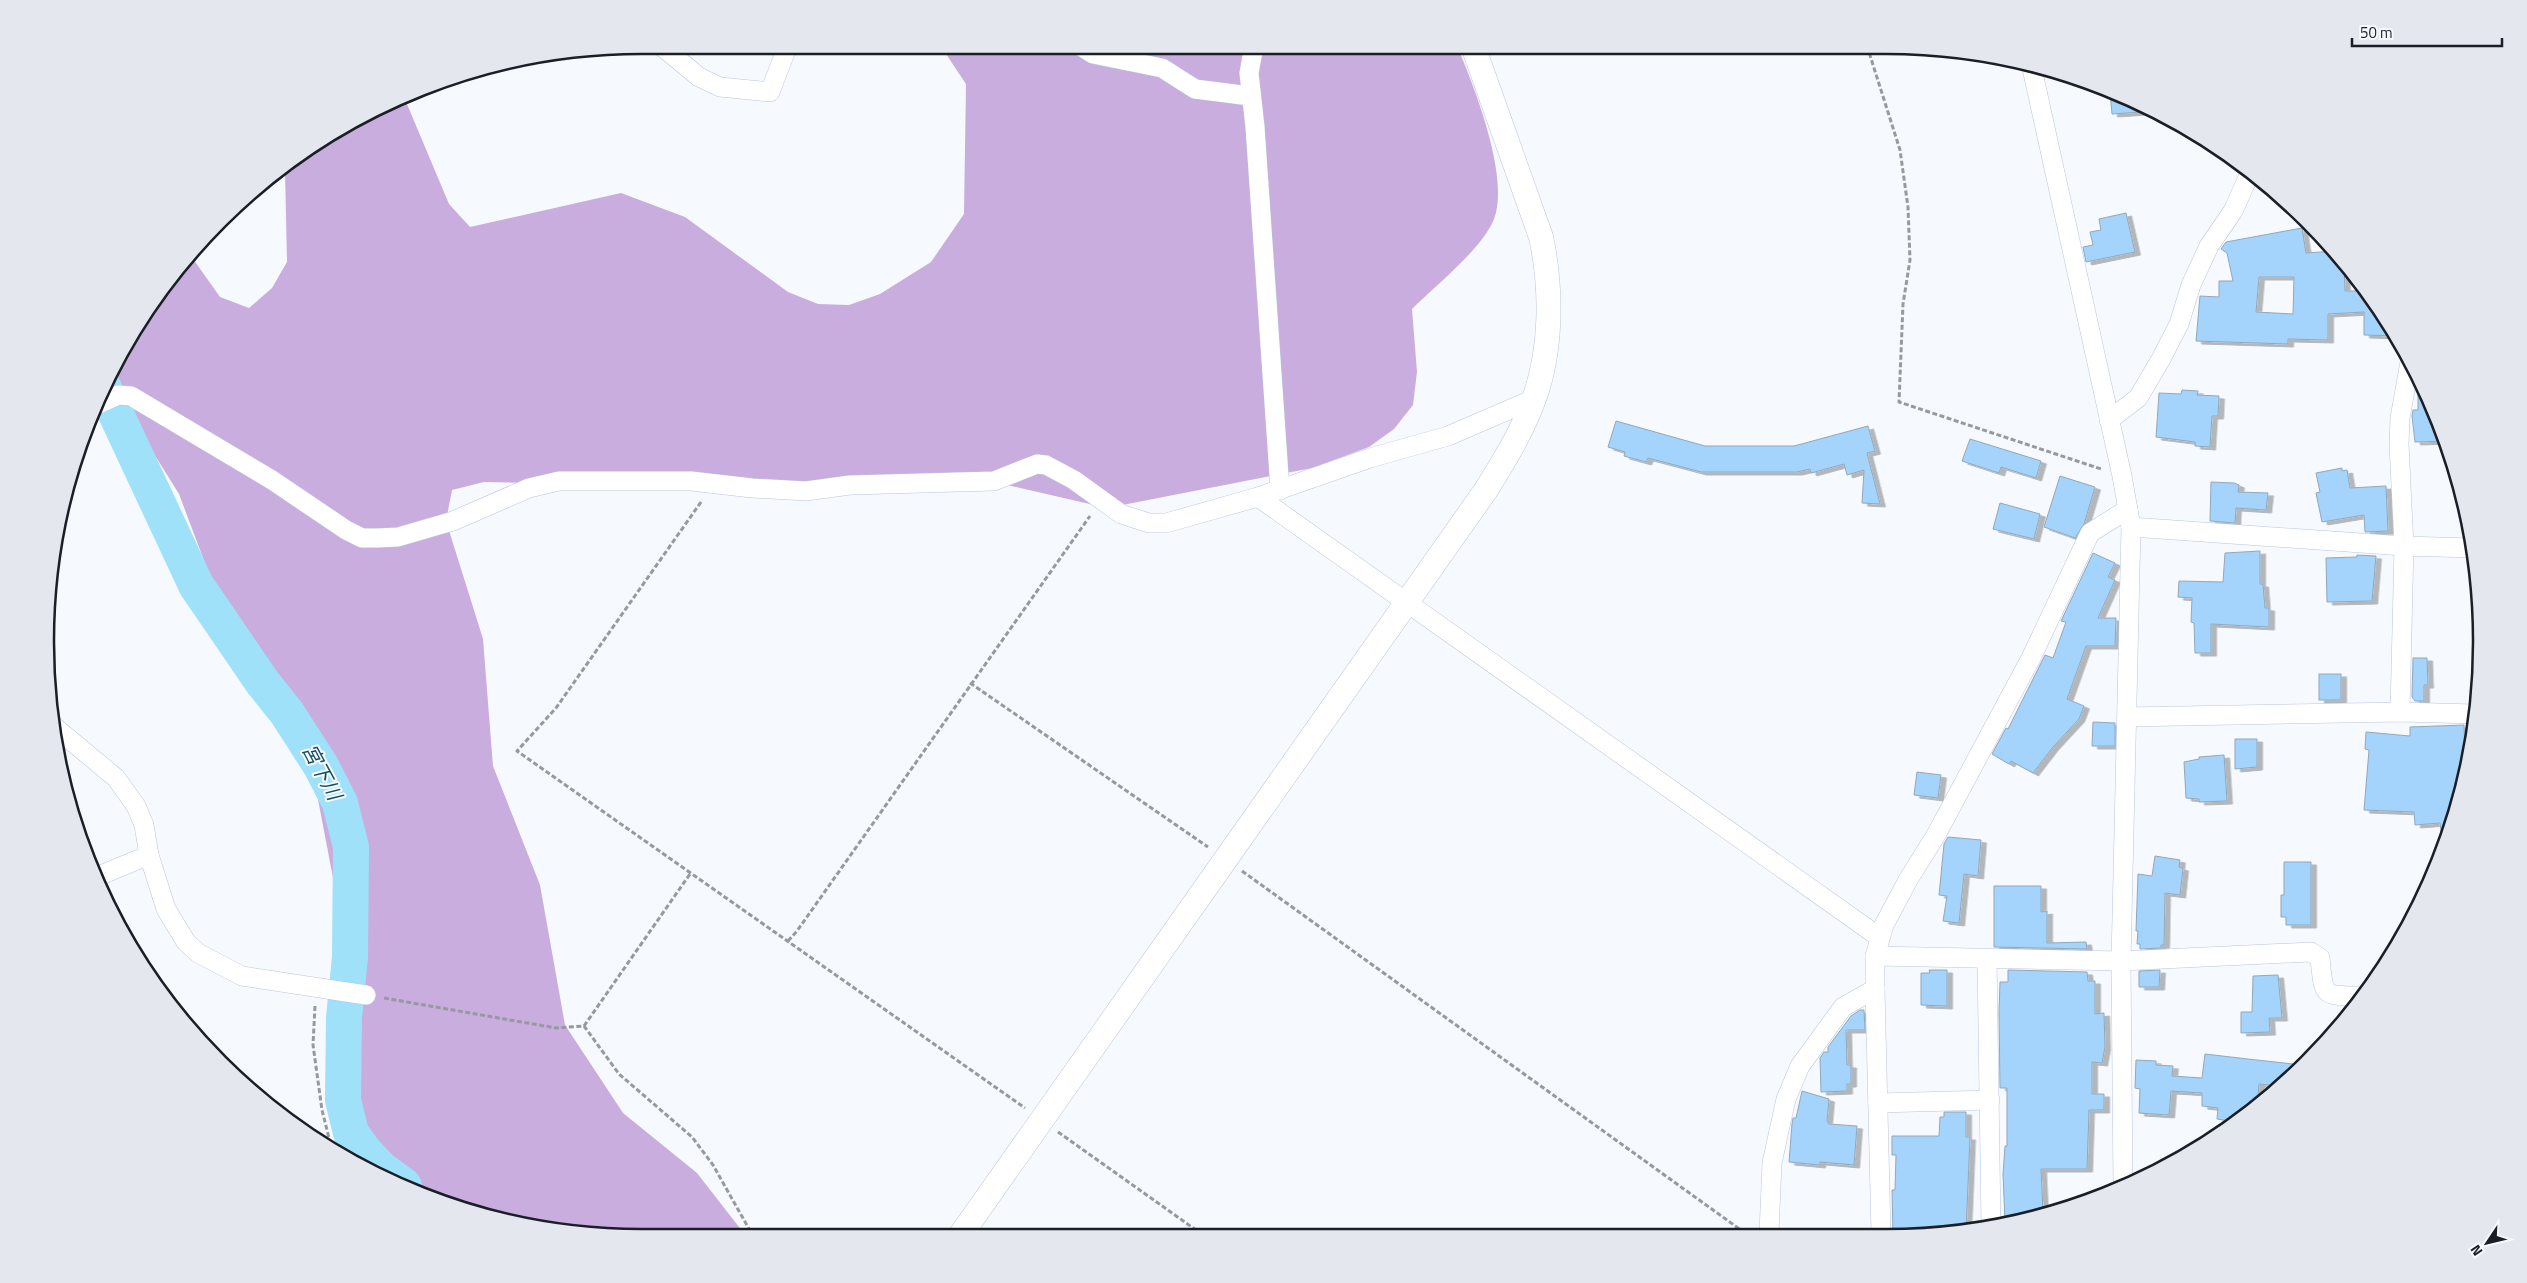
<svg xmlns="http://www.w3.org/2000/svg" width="2527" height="1283" font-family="'Titillium Web','Noto Sans JP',sans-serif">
<defs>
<filter id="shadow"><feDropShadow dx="5.5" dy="3" stdDeviation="0" flood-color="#0004"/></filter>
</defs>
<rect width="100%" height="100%" fill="#f6f9fe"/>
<path fill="#c9adde" d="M940 45 1457 46C1474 86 1510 177 1494 219 1483 248 1435 286 1412 309L1417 372 1413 405 1394 429 1369 447 1312 468 1107 508 990 481 930 490 484 482 452 490 446 521 483 639 493 766 540 885 565 1025 623 1113 697 1173 746 1236 603 1237 487 1218 378 1177 364 1169 341 1080 334 883 316 789 289 714 226 619 179 494 108 380 145 310 189 253 220 297 249 308 272 288 287 262 285 170 288 162 344 125 404 97 449 204 470 227 621 193 685 217 788 292 818 304 849 305 880 294 931 262 964 214 966 84Z"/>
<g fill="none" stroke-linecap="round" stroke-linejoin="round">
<polyline stroke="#9ee1f9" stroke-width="36" points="104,388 196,585 263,683 287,713 321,766 340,803 351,847 350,957 344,1018 343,1100 351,1133 364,1151 381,1169 404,1186"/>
</g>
<g fill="#a4d3fc" stroke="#91a8bb" fill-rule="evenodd" filter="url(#shadow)">
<polygon points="2110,92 2149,106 2156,111 2112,114"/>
<polygon points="2126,213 2135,252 2086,262 2083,247 2093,245 2090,232 2101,230 2099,219"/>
<path d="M2302 228 2306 253 2336 251 2344 263 2345 291H2364L2397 336 2364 335V312L2328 314V340L2288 339V344L2196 341 2200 296 2219 297V281H2233L2227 253 2221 249 2226 242ZM2259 277H2294L2293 314 2256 312Z"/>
<polygon points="2418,379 2439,424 2446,441 2415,442 2412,416 2413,410 2418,410"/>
<polygon points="2182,390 2198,391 2197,395 2219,396 2218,416 2212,416 2210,447 2195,446 2195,442 2156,437 2159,393 2181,394"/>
<polygon points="1616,421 1705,446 1794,446 1868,426 1875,451 1867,453 1880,504 1862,503 1864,470 1847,475 1844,464 1811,473 1810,469 1797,472 1701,472 1648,458 1646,462 1624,456 1625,452 1608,447"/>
<polygon points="1970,439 2041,461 2036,478 2001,467 1999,473 1962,461"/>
<polygon points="2342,468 2342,471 2347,470 2350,488 2386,486 2388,531 2365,532 2364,515 2322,522 2316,493 2320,492 2316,473"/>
<polygon points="2060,476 2095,487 2084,524 2075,538 2044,527"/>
<polygon points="2211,482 2234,483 2239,485 2238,492 2268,493 2266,510 2236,508 2235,523 2210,521"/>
<polygon points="2000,503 2040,514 2034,539 1993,529"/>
<polygon points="2260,551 2260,584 2263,584 2265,608 2269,608 2269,627 2211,624 2211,653 2195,653 2194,623 2191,622 2192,598 2178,597 2179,581 2223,582 2225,553"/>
<polygon points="2093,553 2115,563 2108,577 2115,580 2098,618 2116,618 2115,646 2086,646 2067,699 2084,706 2079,719 2053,747 2033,773 2011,761 2009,764 1992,754 2006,728 2008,729 2045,655 2053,658 2066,622 2061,621"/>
<polygon points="2357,555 2376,556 2372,601 2327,602 2326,558 2357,557"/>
<polygon points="2413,658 2427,658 2428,685 2424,685 2424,701 2415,701 2412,697"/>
<rect x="2319" y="674" width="22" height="26"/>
<polygon points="2093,722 2115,723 2115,746 2092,746"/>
<polygon points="2464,725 2465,754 2469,754 2464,781 2455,782 2457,807 2443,845 2440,823 2415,825 2414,812 2364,810 2369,750 2365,749 2366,732 2410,736 2410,727"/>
<polygon points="2235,739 2257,739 2257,767 2235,769"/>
<polygon points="2224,755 2227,801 2199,802 2199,799 2186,798 2184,762 2199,759 2199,757"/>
<polygon points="1917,772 1941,775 1938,798 1914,795"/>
<polygon points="1948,837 1981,840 1978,876 1964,874 1959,923 1943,921 1947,896 1939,895 1944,844"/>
<polygon points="2155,856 2180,860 2179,867 2183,868 2180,895 2165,893 2164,945 2161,945 2161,948 2140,949 2140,944 2137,944 2138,931 2136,931 2138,874 2152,876"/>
<polygon points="2284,862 2311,862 2311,925 2286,925 2286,917 2281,917 2281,895 2284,895"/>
<polygon points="1994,886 2041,886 2041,912 2047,911 2047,943 2086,942 2087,949 1994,947"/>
<polygon points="1929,970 1947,970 1947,1006 1921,1005 1921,973 1930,973"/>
<polygon points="2008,970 2087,972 2088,981 2095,981 2095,1014 2104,1013 2105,1047 2102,1063 2092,1062 2092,1094 2104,1094 2104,1110 2089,1110 2087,1169 2041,1169 2043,1212 2005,1222 2003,1174 2005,1146 2007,1146 2007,1088 2000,1088 1999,1012 2000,982 2008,982"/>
<polygon points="2160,970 2159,987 2139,987 2139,971"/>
<polygon points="2278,975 2282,1018 2269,1018 2270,1032 2241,1033 2241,1012 2252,1012 2253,976"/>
<polygon points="1860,1010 1864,1010 1865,1030 1846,1030 1847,1065 1851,1065 1851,1084 1847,1084 1847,1091 1821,1092 1820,1058 1824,1052 1828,1052 1828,1047 1851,1016"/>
<polygon points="2205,1054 2248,1059 2302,1065 2279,1086 2259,1084 2257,1107 2237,1122 2217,1119 2218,1108 2202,1106 2202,1093 2171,1091 2169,1115 2139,1113 2140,1089 2135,1088 2136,1060 2156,1061 2156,1065 2173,1066 2172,1076 2202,1078"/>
<polygon points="1802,1091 1829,1099 1827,1121 1829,1124 1857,1126 1854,1165 1820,1162 1820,1165 1789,1162 1792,1124 1793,1118 1796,1118"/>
<polygon points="1944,1112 1966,1112 1966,1137 1970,1137 1966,1232 1893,1233 1892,1190 1895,1190 1896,1155 1892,1155 1892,1136 1939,1136 1940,1117 1944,1117"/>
</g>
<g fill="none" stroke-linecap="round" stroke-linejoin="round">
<g stroke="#bac5df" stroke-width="20">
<g id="minor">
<polyline points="660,45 699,77 720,87 770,92 788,45"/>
<polyline points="1079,45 1093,54 1162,68 1195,89 1250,96"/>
<polyline points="1254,46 1249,73 1255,127 1280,490"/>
<polyline points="2031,64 2122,476 2131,527 2121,961 2123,1187"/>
<polyline points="94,406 118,395 131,396 272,480 346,530 362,538 377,538 398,537 453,521 529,488 559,481 691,481 752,488 806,491 850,485 994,481 1037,464 1046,465 1074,480 1121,514 1149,523 1166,523 1258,497 1370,458 1448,436 1534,399"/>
<polyline points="2109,420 2138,398 2161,359 2179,324 2191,285 2209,246 2233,211 2251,171"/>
<polyline points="1258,497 1879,937"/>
<polyline points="2131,527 2404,546 2399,444 2400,418 2410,362"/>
<polyline points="2400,712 2404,546 2473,548"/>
<polyline points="2127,717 2400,712 2475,714"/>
<polyline points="51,724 116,778 136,806 144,825 149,855 166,909 186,942 198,953 242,976 366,995"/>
<polyline points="96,877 149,855"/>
<path d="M1875 956 2121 961 2311 952 2320 958C2324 996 2321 996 2360 996"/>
<polyline points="1987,959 1991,1225"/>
<polyline points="1878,1103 1990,1100"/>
<polyline points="1769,1233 1772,1163 1786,1099 1800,1066 1843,1007 1875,989"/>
<polyline points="1881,1233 1875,989 1875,956 1884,925 1908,880 1936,835 2031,658 2090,533 2128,509"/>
</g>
</g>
<g stroke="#bac5df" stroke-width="25">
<path id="tertiary" d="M960 1236 1486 490C1504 461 1522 432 1534 399 1552 349 1552 289 1541 237L1473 46"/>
</g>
<g stroke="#9699a0" stroke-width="3" stroke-dasharray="5 2.5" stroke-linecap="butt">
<polyline points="1867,46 1900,150 1908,207 1910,260 1903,304 1899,402 2101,469"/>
<polyline points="701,502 556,708 517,751 1025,1108"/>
<polyline points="970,683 1208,847"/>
<polyline points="1242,871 1745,1233"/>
<polyline points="788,941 797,931 1090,516"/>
<polyline points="384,998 556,1028 584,1026 619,1074 692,1137 713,1165 753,1236"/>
<polyline points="315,1006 313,1045 322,1110 332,1150"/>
<polyline points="584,1026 690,874"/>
<polyline points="1058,1132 1203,1235"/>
</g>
<use href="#minor" stroke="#fff" stroke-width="19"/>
<use href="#tertiary" stroke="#fff" stroke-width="24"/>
</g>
<g text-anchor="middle" stroke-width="4" stroke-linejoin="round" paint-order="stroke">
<g font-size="20" font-style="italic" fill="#164e5f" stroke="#f6f9fe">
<text transform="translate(322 772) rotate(62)" y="7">宮下川</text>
</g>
</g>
<path d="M0 0H2527V1283H0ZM641 54H1886A587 587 0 0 1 2473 641V642A587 587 0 0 1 1886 1229H641A587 587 0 0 1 54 642V641A587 587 0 0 1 641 54Z" fill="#e4e7ed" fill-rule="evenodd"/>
<path fill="none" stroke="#1a1e27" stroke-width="2.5" d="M641 54H1886A587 587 0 0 1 2473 641V642A587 587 0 0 1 1886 1229H641A587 587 0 0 1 54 642V641A587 587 0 0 1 641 54Z"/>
<g transform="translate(2487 1243) rotate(235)" stroke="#f6f9fe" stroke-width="4" paint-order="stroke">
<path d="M0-4L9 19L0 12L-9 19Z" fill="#1a1e27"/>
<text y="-8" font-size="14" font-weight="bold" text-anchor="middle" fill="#1a1e27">N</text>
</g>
<path d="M2352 38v8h150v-8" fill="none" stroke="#1a1e27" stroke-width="2.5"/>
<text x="2360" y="38" font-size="15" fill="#1a1e27" stroke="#f6f9fe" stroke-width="4" paint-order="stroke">50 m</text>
</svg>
